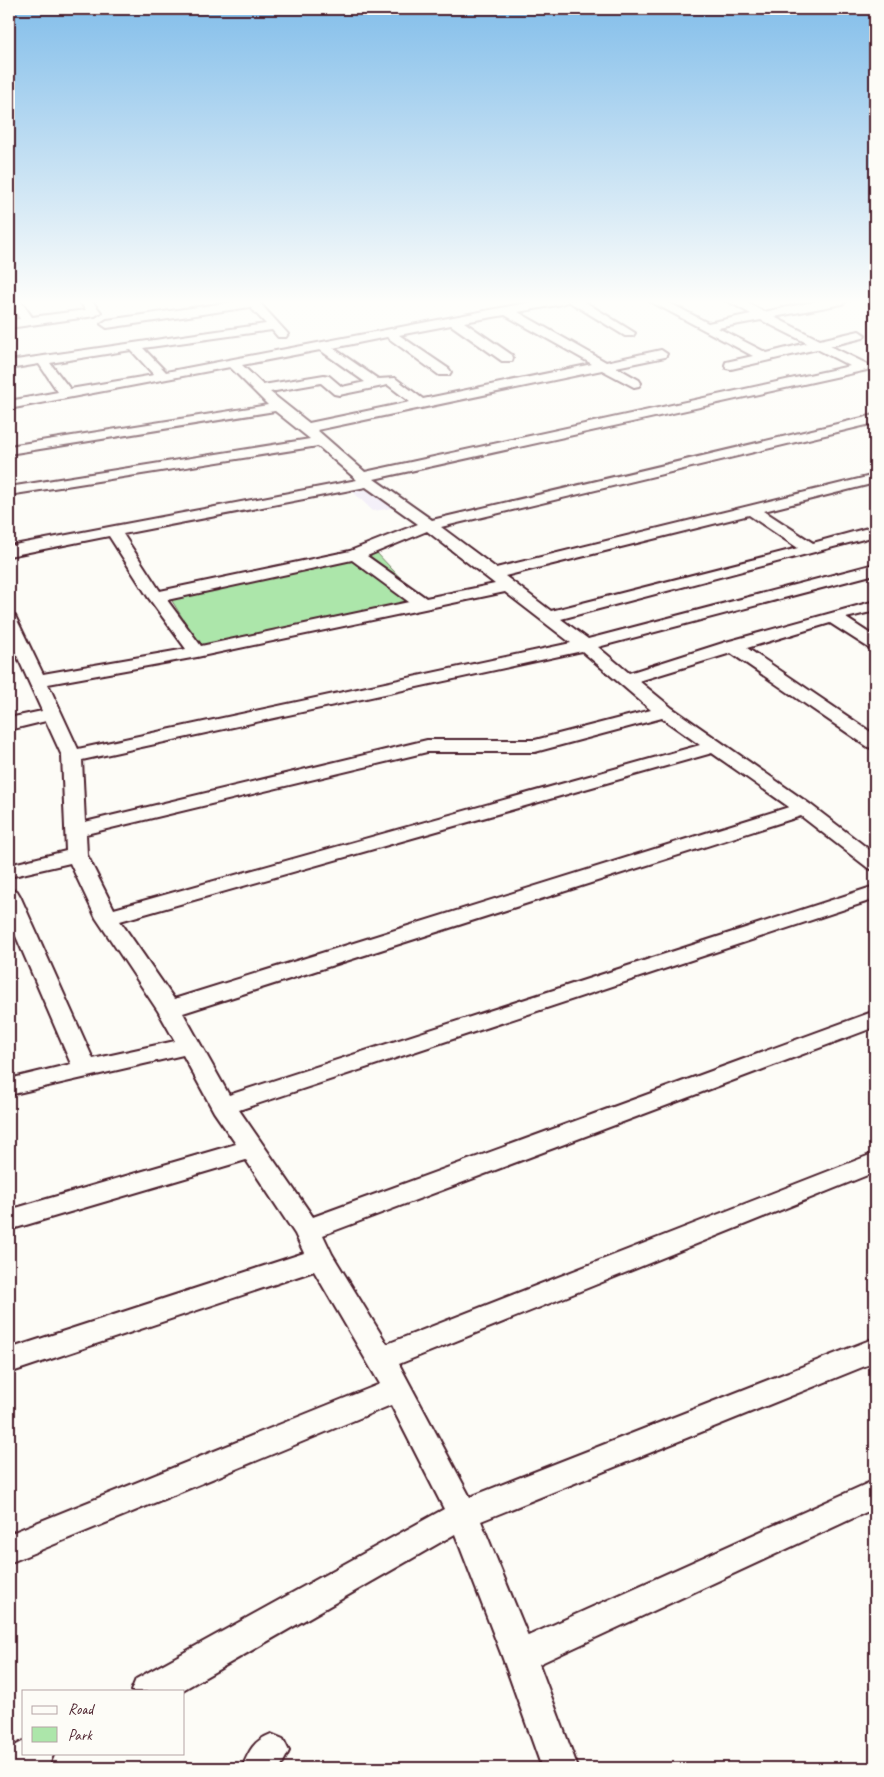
<svg xmlns="http://www.w3.org/2000/svg" width="884" height="1777" font-family="Caveat,sans-serif">
<rect width="100%" height="100%" fill="#fdfcf7"/>
<filter id="ink" filterUnits="userSpaceOnUse"><feTurbulence type="fractalNoise" baseFrequency=".02" numOctaves="2"/><feDisplacementMap in="SourceGraphic" scale="10" xChannelSelector="R" yChannelSelector="G"/><feConvolveMatrix kernelMatrix="1 2 1 2 8 2 1 2 1" color-interpolation-filters="sRGB"/></filter>
<g filter="url(#ink)">
<polygon fill="#f2edf8" points="368,489 393,508 373,511 353,492"/>
<polygon fill="#ace6aa" stroke="#7b826a" points="376,552 421,600 201,648 169,596"/>
<g fill="none" stroke-linecap="round" stroke-linejoin="round">
<g stroke="#4a1f2b" stroke-width="4">
<g id="minor">
<polygon points="9,300 20,300 32,317 86,310 78,300 91,300 101,312 95,316 9,328 9,320 20,319"/>
<path d="M247 300H257L288 334 286 337H278L272 330 143 348 166 372 542 300H582L635 333 633 336H625L568 301 562 304 518 312 606 362 661 350 667 354 665 357 616 367 639 380 641 383 639 386 634 387 602 370 317 430 365 472 850 366 817 349 731 369 726 368 725 365 726 362 753 356 648 300H664L708 323 751 314 726 300H742L764 312 822 300H848L842 304 774 317 820 340 859 331 865 335 863 338 830 346 867 364 868 367 867 370 374 479 432 520 875 415V423L441 527 496 568 875 475V483L764 511 813 543 875 526V536L561 619 588 639 875 564V574L598 647 629 673 726 642 875 601V611L846 618 875 637V649L869 648 830 623 747 648 875 735V749L868 747 731 653 639 681 672 708 811 805 875 854V870L868 868 801 816 183 1013 229 1095 875 886V899L239 1110 313 1217 875 1011V1027L323 1235 332 1254 387 1344 875 1153V1172L399 1364 470 1497 875 1338V1362L481 1521 528 1636 875 1480V1508L539 1664 578 1768H542L502 1656 455 1534 181 1691H131L136 1679 444 1509 391 1405 9 1563V1534L380 1384 314 1271 9 1373V1349L304 1253 295 1234 246 1160 9 1230V1210L236 1144 214 1112 183 1055 9 1095V1079L71 1064 9 920V890L17 891 20 896 93 1059 175 1041 158 1011 96 918 70 863 9 877V865L66 851 62 756 46 721 9 730V718L42 711 9 638V615L15 616 17 620 43 674 186 649 148 597 109 536 9 556V546L357 480 318 446 9 495V487L310 439 275 411 9 454V446L268 405 230 367 9 409V401L58 392 39 364 9 369V361L266 324 250 307 107 328 101 324 107 320ZM505 315 592 364 423 399 395 378 378 379 333 348 387 337 439 375H449L451 372 449 369 399 335 451 325 502 361H512L513 358 512 355 464 322ZM761 320 807 343 767 353 718 328ZM131 350 154 375 70 389 50 363ZM320 350 365 382 342 387 329 376 324 375 263 385 242 365ZM321 383 334 394 339 395 388 385 410 402 309 423 270 392ZM366 487 418 524 350 551 160 591 123 534ZM749 515 798 548 551 611 505 576ZM427 531 495 584 426 598 367 556ZM352 560 409 602 201 646 167 600ZM505 592 571 643 78 749 48 684 197 657ZM582 651 651 710 535 740H427L85 822 82 760ZM662 718 700 745 114 909 87 855 86 834 427 752H535ZM712 753 789 807 174 999 120 921Z"/>
<polygon points="862,300 875,300 875,308"/>
<path d="M271 1734 283 1739 289 1751 280 1768H242C249 1751 253 1741 271 1734Z"/>
<polygon points="24,1741 24,1753 54,1753 49,1765 44,1768 9,1768 9,1749"/>
</g>
</g>
<use href="#minor" fill="#fdfcf7" fill-rule="evenodd"/>
</g>
</g>
<linearGradient id="sky" x2="0" y2="1"><stop stop-color="#83beea"/><stop offset="0.55" stop-color="#fefefb"/><stop offset="1" stop-color="#fefefb" stop-opacity="0"/></linearGradient>
<rect width="884" height="549" fill="url(#sky)"/>
<rect width="884" height="1777" fill="none" stroke="#fdfcf7" stroke-width="30"/>
<rect x="15" y="15" width="854" height="1747" fill="none" stroke="#4a1f2b" stroke-width="2" filter="url(#ink)"/>
<rect x="22" y="1690" width="162" height="65" fill="#fdfcf7" stroke="#b5a4a5"/>
<rect x="32" y="1706" width="25" height="8" fill="#fdfcf7" stroke="#b5a4a5"/>
<text x="68" y="1714" font-size="15" fill="#4a1f2b">Road</text>
<rect x="32" y="1727" width="25" height="15" fill="#ace6aa" stroke="#b5a4a5"/>
<text x="68" y="1740" font-size="15" fill="#4a1f2b">Park</text>
</svg>
